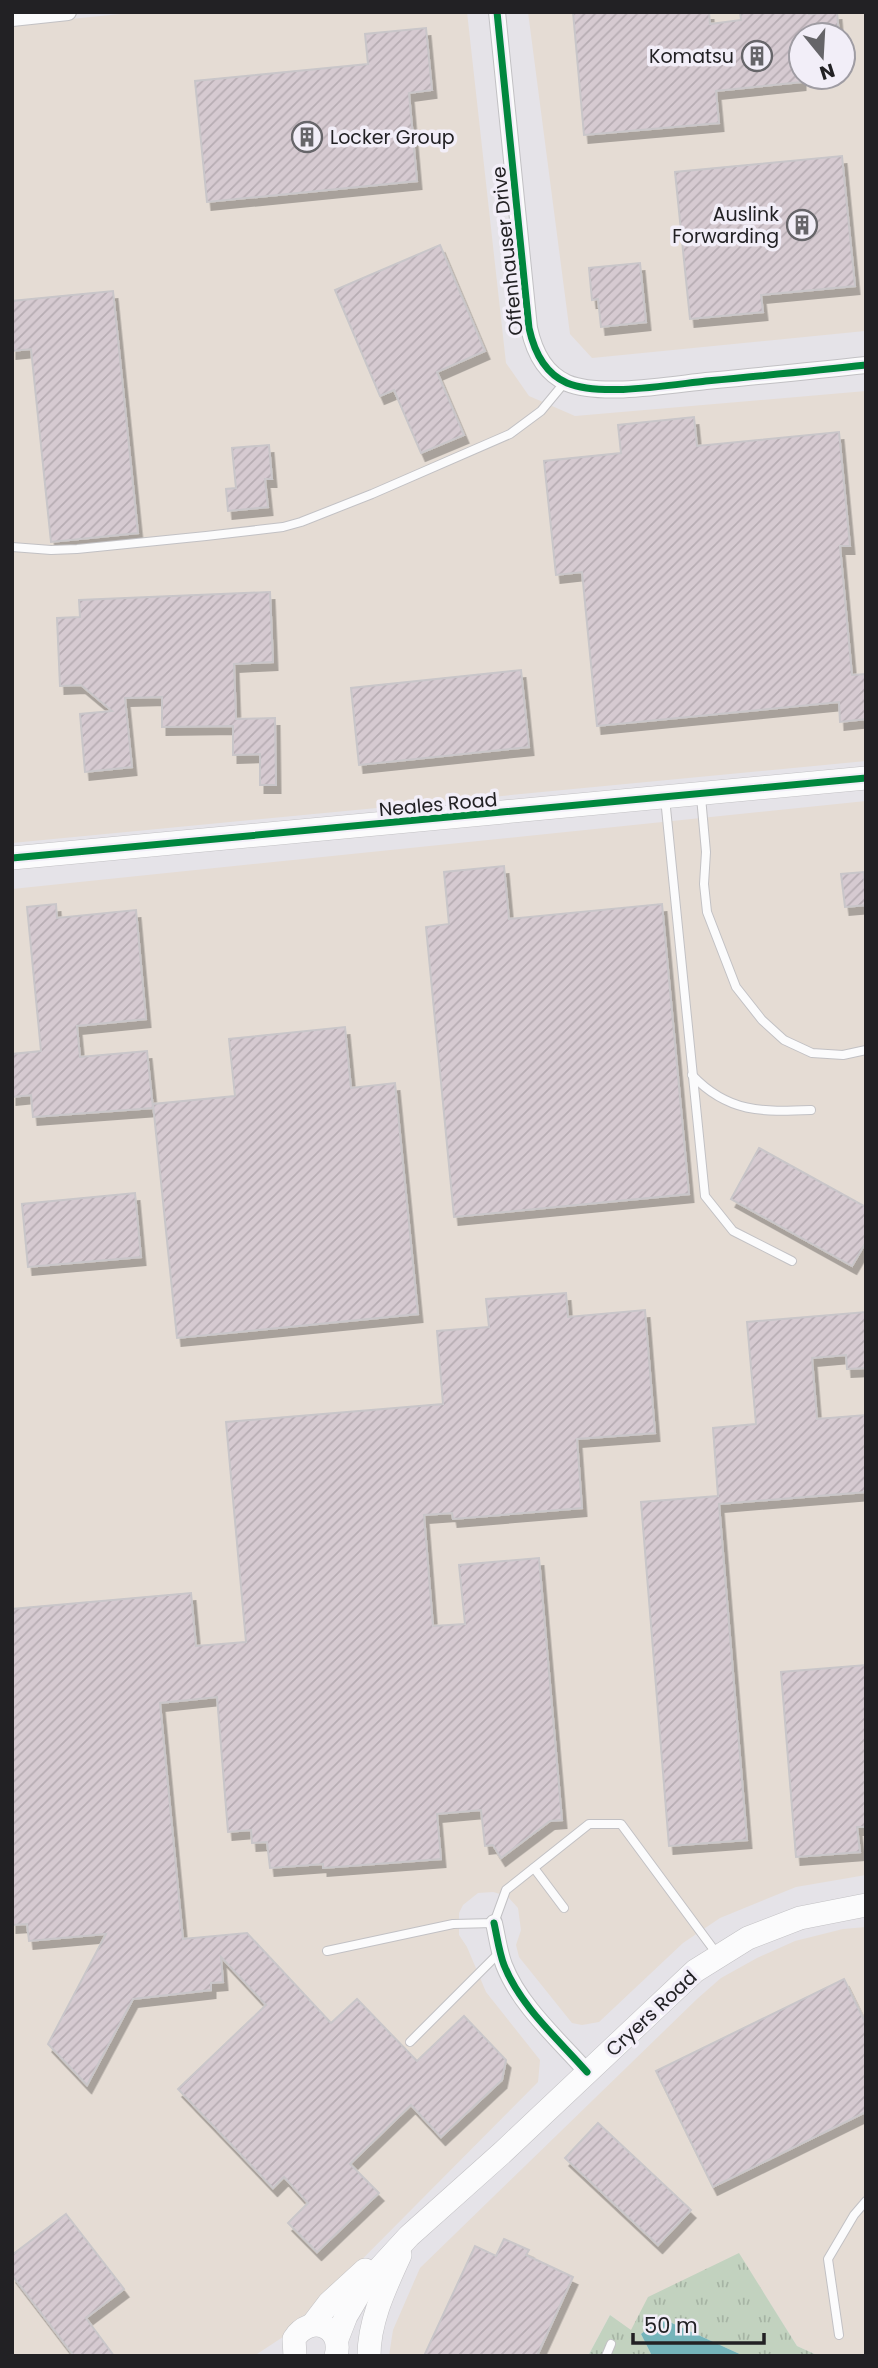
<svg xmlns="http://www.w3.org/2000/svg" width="878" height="2368" font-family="Poppins,sans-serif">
<defs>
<pattern id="park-tufts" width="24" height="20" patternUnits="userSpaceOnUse" patternTransform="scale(1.75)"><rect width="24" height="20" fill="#c2d2bf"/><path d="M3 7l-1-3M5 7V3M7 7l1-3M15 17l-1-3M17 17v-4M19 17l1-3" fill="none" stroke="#a6b4a4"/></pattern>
<pattern id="building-hatch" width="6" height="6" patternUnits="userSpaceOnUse" patternTransform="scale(1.75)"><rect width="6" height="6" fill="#d6cad1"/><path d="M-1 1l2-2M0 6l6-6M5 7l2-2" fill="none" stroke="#b7adb3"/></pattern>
<filter id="shadow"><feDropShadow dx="4.5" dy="8" stdDeviation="0" flood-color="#0004"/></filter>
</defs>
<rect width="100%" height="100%" fill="#e5e3e8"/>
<g fill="#e5dcd4" fill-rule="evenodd">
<polygon points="140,12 467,12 506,363 529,396 575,416 866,391 866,761 12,843 12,25"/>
<path d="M528 12H865V331L592 358 570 334ZM801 35H843V77H801Z"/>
<polygon points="866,801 866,1875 796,1887 720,1918 683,1943 599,2022 582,2025 572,2023 519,1957 516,1945 521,1930 518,1908 507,1896 493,1892 478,1893 463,1905 459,1913 459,1935 467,1947 486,1992 540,2060 538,2082 289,2333 254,2356 12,2356 12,889"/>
<polygon points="866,1927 866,2356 819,2356 797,2346 739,2254 631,2331 610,2315 588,2356 389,2356 393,2330 420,2268 697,1999 721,1978 757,1958 795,1941 843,1929"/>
</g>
<polygon fill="url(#park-tufts)" points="739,2253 797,2346 819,2356 744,2356 661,2318 641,2334 652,2356 588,2356 610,2315 631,2330 648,2297"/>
<polygon fill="#75b4ba" points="661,2318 744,2356 652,2356 641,2334"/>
<g fill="url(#building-hatch)" stroke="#c9c6c9" stroke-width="2" filter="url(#shadow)">
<polygon points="573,12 709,12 710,24 741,20 740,12 809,12 809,14 837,12 839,35 801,35 801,82 716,91 719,123 584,135"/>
<polygon points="426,28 432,90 409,93 417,181 207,202 195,81 368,64 365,34"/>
<polygon points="842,156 855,286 761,295 763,312 690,319 675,172"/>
<polygon points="440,245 485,351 437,372 464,435 421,453 394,390 380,396 335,290"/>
<polygon points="640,263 646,322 601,327 598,299 592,300 589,268"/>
<polygon points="113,291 138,533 51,542 31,349 12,351 12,301"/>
<polygon points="694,417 697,446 839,432 850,546 840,546 852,675 866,674 866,719 840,722 839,702 597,726 582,572 556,575 544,461 621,453 618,425"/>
<polygon points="269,445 272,479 265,479 268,507 228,511 226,489 236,488 232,448"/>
<polygon points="270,592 273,662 234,664 236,719 275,718 276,785 260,785 260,754 233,755 233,726 162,727 162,697 125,698 132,767 85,772 80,714 112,711 81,685 60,686 57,618 80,617 79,600"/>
<polygon points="521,670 529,747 359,765 351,688"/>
<polygon points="504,866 509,919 662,904 689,1194 454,1217 426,927 449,924 444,872"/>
<polygon points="864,872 866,905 845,907 841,874"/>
<polygon points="56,904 57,918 136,910 146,1019 77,1026 80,1057 147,1051 153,1108 33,1117 31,1095 12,1097 12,1054 41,1051 27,907"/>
<polygon points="345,1027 351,1088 395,1083 418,1314 177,1338 153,1104 235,1096 229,1039"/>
<polygon points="759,1148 866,1207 866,1242 852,1266 731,1199"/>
<polygon points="135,1193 141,1257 28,1267 22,1204"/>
<polygon points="566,1293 568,1317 645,1310 655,1433 577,1439 582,1508 453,1519 452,1513 424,1515 433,1626 465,1624 459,1565 539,1558 562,1820 550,1821 501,1858 493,1845 485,1846 481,1810 437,1814 441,1859 323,1868 323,1864 270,1868 267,1842 252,1843 251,1830 228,1832 217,1697 160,1703 183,1939 247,1933 331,2023 357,1999 417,2061 464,2016 506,2060 502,2080 441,2137 411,2105 350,2164 379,2193 317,2252 288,2223 308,2203 284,2177 273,2188 178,2089 266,2005 221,1957 223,1982 211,1983 211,1990 133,1999 87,2085 48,2044 106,1934 29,1941 27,1924 12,1925 12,1609 191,1593 196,1646 246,1642 226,1422 443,1404 437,1331 489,1327 486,1299"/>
<polygon points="866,1312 866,1368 847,1369 846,1355 812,1358 817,1419 866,1415 866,1492 719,1504 747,1840 669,1846 641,1502 718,1496 713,1428 756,1424 747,1322"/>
<polygon points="866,1665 866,1827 857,1827 860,1852 796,1857 781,1672"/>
<polygon points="844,1979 866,2024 866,2112 713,2187 656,2071"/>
<polygon points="598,2123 691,2210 658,2245 565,2158"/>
<polygon points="66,2214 124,2289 86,2318 114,2356 74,2356 12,2275 12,2255"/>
<polygon points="504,2239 529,2250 526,2255 573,2277 537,2356 424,2356 475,2246 496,2256"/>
</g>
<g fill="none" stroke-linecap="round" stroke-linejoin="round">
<g stroke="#c2c1c4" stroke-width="10">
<g id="lane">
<polyline points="12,547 51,550 77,549 206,536 283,527 301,522 372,494 510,434 541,411 565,382"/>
<polyline points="701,797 706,852 704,884 707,912 736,987 762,1020 784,1040 812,1053 843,1055 866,1050"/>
<polyline points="665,798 705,1196 733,1231 792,1261"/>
<path d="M692 1075C728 1113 762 1112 811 1110"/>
<polyline points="534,1868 564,1908"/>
<polyline points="327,1951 453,1924 494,1923 506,1890 589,1824 621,1824 717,1954"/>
<polyline points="410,2042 499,1953"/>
<polyline points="839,2335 828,2259 854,2215 866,2201"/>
<polyline points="606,2356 611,2344"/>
</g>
</g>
<g stroke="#c2c1c4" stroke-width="18">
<g id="street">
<path d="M497 12 529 328C534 351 544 373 567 383 601 397 669 385 706 381 759 376 812 371 866 365"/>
<polyline points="12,18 68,12"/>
<path d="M494 1923C497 1936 499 1952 504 1965 520 2006 558 2039 587 2072"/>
</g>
</g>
<g stroke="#c2c1c4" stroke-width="24">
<g id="secondary">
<polyline points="12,858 866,778"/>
<polyline points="313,2324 329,2303 365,2270"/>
<polyline points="337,2339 346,2316 365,2284 409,2236 503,2152 695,1971 748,1938 800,1918 866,1905"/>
<path d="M295 2356 294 2339C310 2313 344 2326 336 2356"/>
<path d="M369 2356C369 2320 386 2286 400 2255"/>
</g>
</g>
<use href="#lane" stroke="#fbfbfc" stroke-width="8"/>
<use href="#street" stroke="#fbfbfc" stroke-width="16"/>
<use href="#secondary" stroke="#fbfbfc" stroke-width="23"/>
<g stroke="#f2eef8" stroke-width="11">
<g id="cycleway">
<path d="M497 12 529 328C534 351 544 373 567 383 601 397 669 385 706 381 759 376 812 371 866 365"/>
<polyline points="12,858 866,778"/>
<path d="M494 1923C497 1936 499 1952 504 1965 520 2006 558 2039 587 2072"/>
</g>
</g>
<use href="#cycleway" stroke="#00873e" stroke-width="7"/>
</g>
<defs>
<g id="building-ring" transform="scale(1.575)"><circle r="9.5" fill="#f2eef8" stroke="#666569" stroke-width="1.5"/><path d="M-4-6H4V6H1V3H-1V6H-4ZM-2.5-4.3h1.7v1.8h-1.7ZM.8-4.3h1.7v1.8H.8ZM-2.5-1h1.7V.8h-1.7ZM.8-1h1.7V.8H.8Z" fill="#666569"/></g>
</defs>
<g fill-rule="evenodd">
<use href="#building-ring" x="757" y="56"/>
<use href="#building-ring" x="307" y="137"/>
<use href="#building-ring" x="802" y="225"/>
</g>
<g text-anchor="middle" stroke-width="7" stroke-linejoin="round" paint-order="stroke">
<g font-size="19" fill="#222124" stroke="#f2eef8" text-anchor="end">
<text x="734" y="63">Komatsu</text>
<text x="330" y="144" text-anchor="start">Locker Group</text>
<text x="779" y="221">Auslink<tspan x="779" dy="22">Forwarding</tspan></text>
</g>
<g font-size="19" fill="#222124" stroke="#f2eef8">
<text transform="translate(507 251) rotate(-96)" y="7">Offenhauser Drive</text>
<text transform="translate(438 804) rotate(-5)" y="7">Neales Road</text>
<text transform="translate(651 2013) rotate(-43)" y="7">Cryers Road</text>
</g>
</g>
<rect width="878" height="2368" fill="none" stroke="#222124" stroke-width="28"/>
<g transform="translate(822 56) rotate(162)"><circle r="33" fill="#f2eef8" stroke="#9f9ca3" stroke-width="2"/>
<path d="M0-5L12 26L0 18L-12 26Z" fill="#666569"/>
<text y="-10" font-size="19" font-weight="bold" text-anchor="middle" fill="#222124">N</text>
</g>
<path d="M633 2333v10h131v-10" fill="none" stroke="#222124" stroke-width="3.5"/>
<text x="644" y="2333" font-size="21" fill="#222124" stroke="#f2eef8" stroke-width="5" paint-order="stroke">50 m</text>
</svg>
